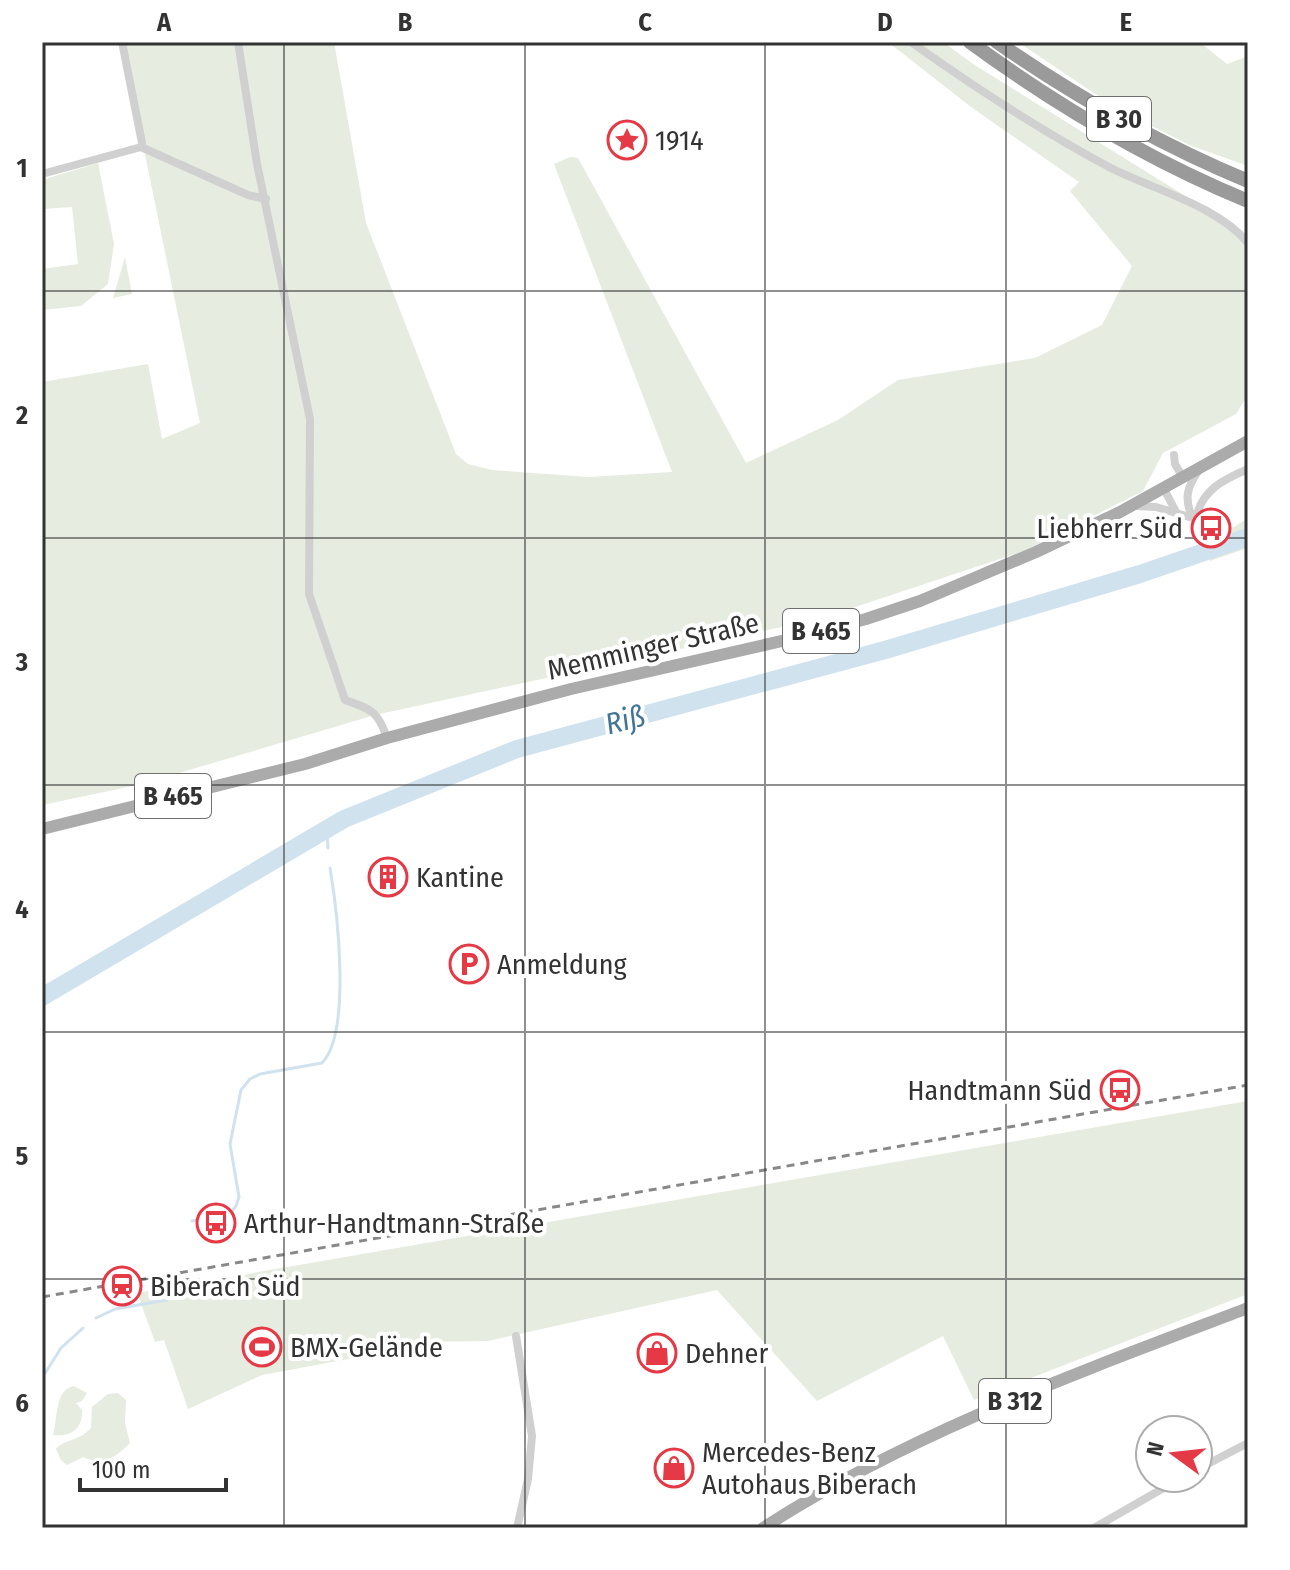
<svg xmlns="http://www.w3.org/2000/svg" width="1290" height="1570" font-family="'Fira Sans Condensed',sans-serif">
<rect width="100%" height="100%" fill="#fff"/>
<g fill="#e6ecdf">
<polygon points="122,42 334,42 366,223 456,454 468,464 492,470 589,477 672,472 554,164 570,157 578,158 746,463 838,420 898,380 1035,358 1102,325 1132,266 1070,191 1079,182 971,107 888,42 943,42 973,64 1195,202 1245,243 1248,248 1248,395 1236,414 1163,453 1143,491 1024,551 819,619 375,715 142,784 42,805 42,382 148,364 162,439 200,423"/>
<polygon points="1018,42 1199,42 1227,64 1248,56 1248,166 1192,146 1116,108"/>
<polygon points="98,163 114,244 108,284 81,306 42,310 42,269 78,264 72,207 42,209 42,180"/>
<polygon points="125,257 132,294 113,298"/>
<polygon points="1248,518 1248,548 1210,561 1201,533 1234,527"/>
<polygon points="1248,1101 1248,1294 974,1400 943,1336 817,1401 717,1290 488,1341 356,1343 359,1357 262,1375 188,1409 164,1340 155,1342 137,1293"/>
<path d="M74 1386 87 1393 82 1401 76 1403 82 1410C83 1429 71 1437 53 1435 58 1419 54 1390 74 1386Z"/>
<path d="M118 1393 126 1400 125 1423 130 1443C116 1457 103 1467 83 1457L67 1465 61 1460 56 1449C66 1438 78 1442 91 1428L92 1407 108 1394Z"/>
</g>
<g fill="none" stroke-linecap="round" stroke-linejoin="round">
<g stroke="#cfe2ee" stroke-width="3">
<polyline points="327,829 328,848"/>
<path d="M192 1221 231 1212 236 1206 239 1197 230 1144 241 1090 250 1079 260 1074 322 1063C352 1032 337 909 330 868"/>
<polyline points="96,1318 115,1309 167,1300"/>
<polyline points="42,1378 61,1348 83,1328"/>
</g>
<polyline stroke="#cfe2ee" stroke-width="18" points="42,997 344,819 517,749 885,650 1140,574 1248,537"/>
<g stroke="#d0d0d0" stroke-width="8">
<path d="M238 42 257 164 310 419 309 594 345 700C371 709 378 711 387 738"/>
<path d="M911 42C974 87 1040 130 1109 167 1151 189 1217 205 1248 243"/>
<polyline points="141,147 248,195 266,199"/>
<polyline points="42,174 141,147 142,143 122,42"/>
<polyline points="1174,455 1175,464 1182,476"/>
<polyline points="1163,487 1176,512"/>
<path d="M1135 506 1156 507 1196 519C1201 491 1222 480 1248 469"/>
<path d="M1192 517C1184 498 1187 487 1199 470"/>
<polyline points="516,1336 532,1436 528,1479 517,1528"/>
<polyline points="1198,1469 1248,1443"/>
<polyline points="1094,1528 1181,1478"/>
</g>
<g stroke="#ababab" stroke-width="12">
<polyline points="42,829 305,764 387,738 571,689 795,638 866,619 920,601 1036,552 1120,512 1248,441"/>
<path d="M763 1528C909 1433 1085 1370 1248 1308"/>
</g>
<g stroke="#9a9a9a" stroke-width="14">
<path d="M970 42C1056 105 1149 160 1248 201"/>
<path d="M997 42C1076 97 1159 144 1248 181"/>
</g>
<polyline stroke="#888" stroke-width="3" stroke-dasharray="8 6" stroke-linecap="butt" points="42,1297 1248,1085"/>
</g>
<path fill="none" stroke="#333" stroke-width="2" stroke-opacity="0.55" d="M284 42V1528M525 42V1528M765 42V1528M1006 42V1528M42 291H1248M42 538H1248M42 785H1248M42 1032H1248M42 1279H1248"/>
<defs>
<g id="sight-ring" transform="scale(2)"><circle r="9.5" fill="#fff" stroke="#e63946" stroke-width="1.5"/><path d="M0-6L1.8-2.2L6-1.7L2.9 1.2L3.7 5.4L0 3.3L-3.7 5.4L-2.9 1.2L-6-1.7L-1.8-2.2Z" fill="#e63946"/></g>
<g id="bus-ring" transform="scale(2)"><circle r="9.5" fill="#fff" stroke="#e63946" stroke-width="1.5"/><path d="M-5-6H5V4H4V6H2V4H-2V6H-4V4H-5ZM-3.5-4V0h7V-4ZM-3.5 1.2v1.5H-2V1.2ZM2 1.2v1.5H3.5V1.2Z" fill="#e63946"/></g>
<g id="building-ring" transform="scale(2)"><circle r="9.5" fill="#fff" stroke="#e63946" stroke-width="1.5"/><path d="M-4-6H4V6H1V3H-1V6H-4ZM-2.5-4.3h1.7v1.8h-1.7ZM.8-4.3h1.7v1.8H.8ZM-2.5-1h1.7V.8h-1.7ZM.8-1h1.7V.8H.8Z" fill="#e63946"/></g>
<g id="parking-ring" transform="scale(2)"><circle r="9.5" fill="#fff" stroke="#e63946" stroke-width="1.5"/><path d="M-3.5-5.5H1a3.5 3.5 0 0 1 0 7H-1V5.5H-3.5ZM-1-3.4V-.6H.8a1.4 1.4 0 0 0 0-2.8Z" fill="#e63946"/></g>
<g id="station-ring" transform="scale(2)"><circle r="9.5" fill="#fff" stroke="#e63946" stroke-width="1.5"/><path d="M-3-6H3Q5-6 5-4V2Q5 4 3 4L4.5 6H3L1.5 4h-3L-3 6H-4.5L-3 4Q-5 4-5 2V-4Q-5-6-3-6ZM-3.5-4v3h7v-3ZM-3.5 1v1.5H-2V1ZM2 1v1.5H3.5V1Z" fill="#e63946"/></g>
<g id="stadium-ring" transform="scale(2)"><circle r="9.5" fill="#fff" stroke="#e63946" stroke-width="1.5"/><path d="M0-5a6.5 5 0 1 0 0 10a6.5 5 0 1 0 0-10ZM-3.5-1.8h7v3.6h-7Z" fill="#e63946"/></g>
<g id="shop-ring" transform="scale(2)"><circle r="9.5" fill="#fff" stroke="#e63946" stroke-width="1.5"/><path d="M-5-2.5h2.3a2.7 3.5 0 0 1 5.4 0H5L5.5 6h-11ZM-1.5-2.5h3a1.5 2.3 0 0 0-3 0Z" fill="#e63946"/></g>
</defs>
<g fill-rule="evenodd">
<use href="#sight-ring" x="627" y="140"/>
<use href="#bus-ring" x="1211" y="528"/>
<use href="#building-ring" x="388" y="877"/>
<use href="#parking-ring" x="469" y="964"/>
<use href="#bus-ring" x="1120" y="1090"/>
<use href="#bus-ring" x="216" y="1223"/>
<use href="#station-ring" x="122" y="1286"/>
<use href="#stadium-ring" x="262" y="1347"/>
<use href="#shop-ring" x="657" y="1353"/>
<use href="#shop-ring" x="674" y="1468"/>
</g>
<g text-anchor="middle" stroke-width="8" stroke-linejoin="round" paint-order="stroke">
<g fill="#fff" stroke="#707070" stroke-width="2">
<rect x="1087" y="97" width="64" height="44" rx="6"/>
<rect x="783" y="609" width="76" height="44" rx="6"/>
<rect x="135" y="774" width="76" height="44" rx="6"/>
<rect x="979" y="1379" width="72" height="44" rx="6"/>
</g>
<g font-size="26" font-weight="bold" fill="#333">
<text x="1119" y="128">B 30</text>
<text x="821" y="640">B 465</text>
<text x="173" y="805">B 465</text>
<text x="1015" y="1410">B 312</text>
</g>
<g font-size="28" fill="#333" stroke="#fff" text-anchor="start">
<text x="655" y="150">1914</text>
<text x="1183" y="538" text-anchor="end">Liebherr Süd</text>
<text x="416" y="887">Kantine</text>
<text x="497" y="974">Anmeldung</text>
<text x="1092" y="1100" text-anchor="end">Handtmann Süd</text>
<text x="244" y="1233">Arthur-Handtmann-Straße</text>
<text x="150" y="1296">Biberach Süd</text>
<text x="290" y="1357">BMX-Gelände</text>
<text x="685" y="1363">Dehner</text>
<text x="702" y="1462">Mercedes-Benz<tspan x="702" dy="32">Autohaus Biberach</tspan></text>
</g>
<g font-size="28" fill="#333" stroke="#fff">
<text transform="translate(653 646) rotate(-13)" y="10">Memminger Straße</text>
</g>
<g font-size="30" font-style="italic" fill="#3f7597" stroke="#fff">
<text transform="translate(625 720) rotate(-15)" y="10">Riß</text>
</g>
</g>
<rect width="1290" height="1570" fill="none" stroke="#ffffff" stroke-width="88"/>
<g transform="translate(1174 1454) rotate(285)"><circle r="38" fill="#ffffff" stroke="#adadad" stroke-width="2"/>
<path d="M0-6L14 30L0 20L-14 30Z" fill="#e63946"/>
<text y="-12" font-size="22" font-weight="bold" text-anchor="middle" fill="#333333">N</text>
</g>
<path d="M80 1478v12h146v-12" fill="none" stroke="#333333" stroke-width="4"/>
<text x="92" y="1478" font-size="24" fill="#333333" stroke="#ffffff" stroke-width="6" paint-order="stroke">100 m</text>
<rect x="44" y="44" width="1202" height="1482" fill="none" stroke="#333" stroke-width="3"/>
<g font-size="26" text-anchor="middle" font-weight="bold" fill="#333">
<text x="164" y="31">A</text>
<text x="405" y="31">B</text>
<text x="645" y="31">C</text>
<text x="885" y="31">D</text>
<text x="1126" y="31">E</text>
<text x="22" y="177">1</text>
<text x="22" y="424">2</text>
<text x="22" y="671">3</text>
<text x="22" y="918">4</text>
<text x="22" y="1165">5</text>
<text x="22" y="1412">6</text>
</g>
</svg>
